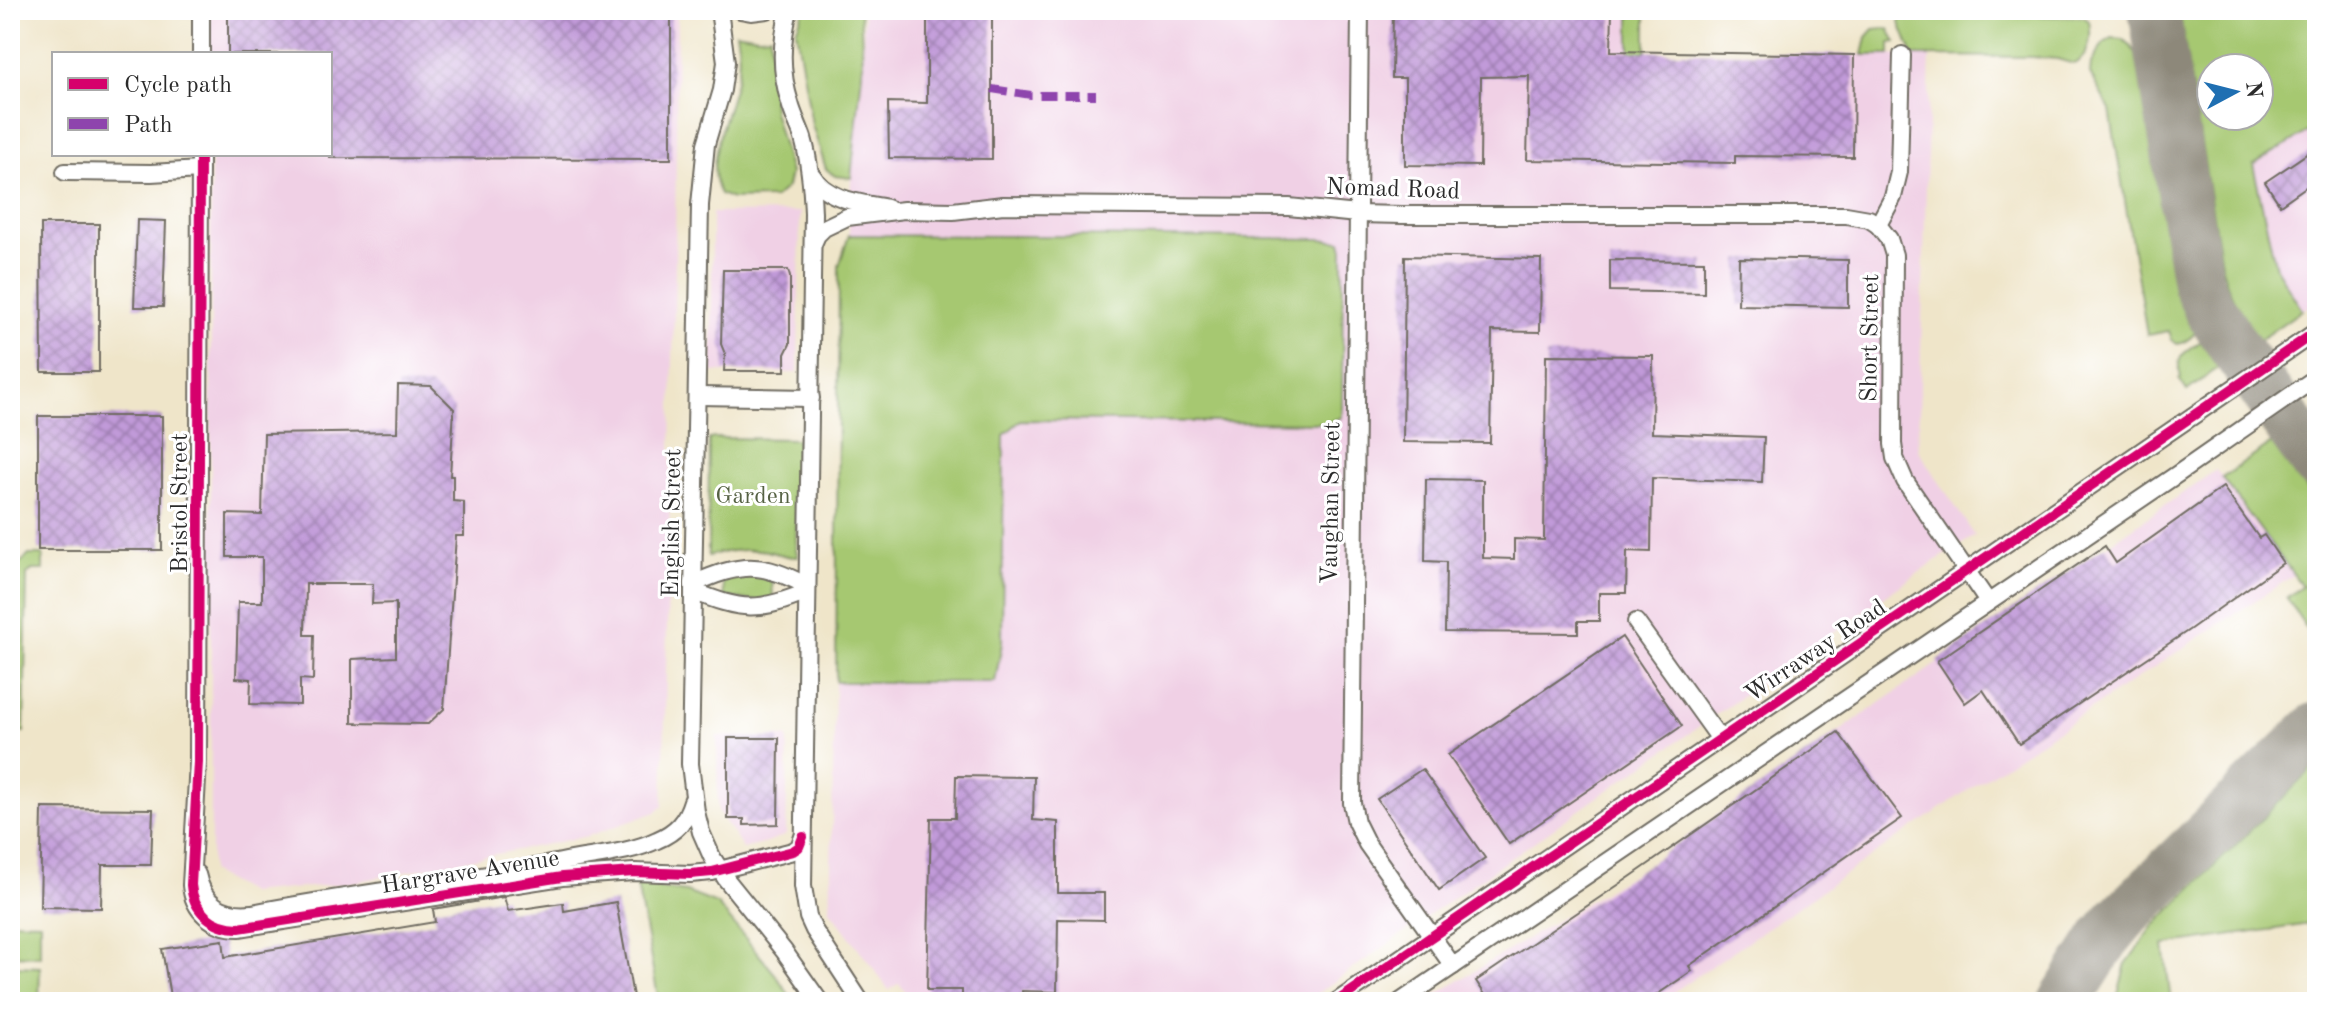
<svg xmlns="http://www.w3.org/2000/svg" width="2327" height="1012" font-family="'Old Standard TT',serif">
<defs>
<pattern id="building-cross-hatch" width="8" height="8" patternUnits="userSpaceOnUse" patternTransform="scale(2)"><rect width="8" height="8" fill="#c19ad9"/><path d="M0 0l8 8M0 8l8-8" fill="none" stroke="#9d7eb0"/></pattern>
</defs>
<rect width="100%" height="100%" fill="#fff"/>
<filter id="ink" filterUnits="userSpaceOnUse"><feTurbulence type="fractalNoise" baseFrequency=".0125" numOctaves="2"/><feDisplacementMap in="SourceGraphic" scale="16" xChannelSelector="R" yChannelSelector="G"/><feConvolveMatrix kernelMatrix="1 2 1 2 8 2 1 2 1" color-interpolation-filters="sRGB"/></filter>
<filter id="wash" filterUnits="userSpaceOnUse"><feTurbulence type="fractalNoise" baseFrequency=".006" numOctaves="4" result="noise"/><feDisplacementMap in="SourceGraphic" scale="32" xChannelSelector="R" yChannelSelector="G"/><feGaussianBlur stdDeviation="1.8" result="paint"/><feColorMatrix in="noise" values="0 0 0 0 0 0 0 0 0 0 0 0 0 0 0 0 0 1.4 0 .05"/><feComposite in="paint" operator="in"/></filter>
<g filter="url(#wash)">
<rect width="100%" height="100%" fill="#efe5c9"/>
<g fill="#f0d0e5">
<polygon points="210,10 677,10 675,268 663,806 656,812 588,836 350,883 249,893 211,872 211,154 330,154 330,54 210,54"/>
<polygon points="864,10 1630,10 1630,51 1930,56 1918,450 1975,536 1937,560 1305,1002 912,1002 899,983 889,990 830,910 838,563 839,266 849,235 851,178 863,63"/>
<polygon points="2317,126 2317,306 2314,303 2302,310 2276,268 2253,165"/>
<polygon points="800,212 798,373 712,372 712,213"/>
<polygon points="2216,470 2294,575 1984,779 1659,1002 1424,1002 1641,869"/>
<polygon points="717,736 788,737 786,835 770,842 743,849 718,811"/>
</g>
<g fill="#a6c871" stroke="#687a4e" stroke-width="2" fill-rule="evenodd">
<polygon points="804,10 860,10 863,63 851,178 835,176 826,169 812,125 796,30"/>
<rect x="1630" y="10" width="16" height="42"/>
<path d="M2179 10H2317V126L2253 165 2276 268 2302 310 2258 341C2241 315 2228 293 2221 264ZM2211 68H2259V116H2211Z"/>
<path d="M1903 13 2084 17 2089 21C2092 37 2090 56 2074 64L2057 59 2032 57 1913 56 1900 23Z"/>
<polygon points="1885,28 1889,29 1896,42 1890,43 1890,55 1863,55 1867,37 1874,29"/>
<path d="M736 32 758 36 770 35 773 110 790 173 787 187 775 198 732 199 720 194C702 163 731 109 737 76 740 62 739 46 736 32Z"/>
<path d="M2112 38 2123 39C2136 51 2147 68 2152 86L2182 285 2198 327C2196 335 2185 343 2177 344L2172 340 2169 331 2147 335 2110 110 2090 74 2091 63 2103 44Z"/>
<path d="M849 235C1005 236 1162 236 1319 239L1341 241 1343 249 1342 417 1327 423 1021 420 1004 435 1002 643 995 682H836L839 266Z"/>
<path d="M2200 342 2207 343 2223 364 2187 391 2179 379 2181 377C2174 357 2184 352 2200 342Z"/>
<path d="M715 438 797 439 796 550 798 557C788 558 777 553 767 551 747 548 727 551 708 556L709 439Z"/>
<polygon points="2274,442 2317,503 2317,645 2287,598 2302,586 2222,478"/>
<polygon points="29,555 43,555 43,570 32,570 27,575 24,732 10,732 10,564 19,564"/>
<polygon points="737,574 772,576 773,599 755,601 724,597 723,578"/>
<polygon points="2317,764 2317,923 2164,945 2171,1002 2116,1002 2126,964 2153,927"/>
<polygon points="637,885 686,892 717,904 776,975 794,1002 659,1002"/>
<polygon points="10,921 40,922 40,956 10,955"/>
<polygon points="10,966 40,967 39,1002 10,1002"/>
</g>
<g fill="none" stroke-linecap="round" stroke-linejoin="round">
<g stroke="#8d887a" stroke-width="52">
<polyline points="2154,10 2198,284 2209,308 2234,347 2317,464"/>
<polyline points="2064,1002 2105,938 2120,920 2317,728"/>
</g>
</g>
<g id="blocks">
<g fill="url(#building-cross-hatch)">
<polygon points="228,10 671,10 671,159 330,158 330,54 228,54"/>
<polygon points="927,10 992,10 992,159 889,158 888,102 927,103"/>
<polygon points="1393,10 1612,10 1611,51 1854,55 1853,157 1735,156 1735,163 1527,160 1529,76 1481,77 1480,166 1405,165 1405,78 1392,78"/>
<polygon points="2317,147 2317,179 2280,205 2265,182"/>
<polygon points="137,220 166,221 163,307 134,307"/>
<polygon points="41,224 99,224 99,372 42,372"/>
<polygon points="1405,256 1541,259 1540,332 1492,331 1490,443 1403,442"/>
<polygon points="1739,258 1848,260 1848,307 1738,305"/>
<polygon points="1610,260 1704,261 1704,293 1610,291"/>
<polygon points="723,270 788,270 790,277 790,344 785,354 785,371 724,371 725,354 721,344"/>
<polygon points="1546,355 1653,356 1652,433 1764,437 1762,482 1652,478 1651,552 1627,551 1626,593 1599,593 1599,621 1578,621 1578,633 1445,632 1446,562 1425,561 1426,479 1483,480 1483,558 1514,559 1514,539 1544,540"/>
<polygon points="398,385 431,386 454,409 450,476 453,476 453,501 464,502 464,536 456,536 444,709 428,724 352,723 352,659 396,657 396,603 372,604 373,584 306,584 305,635 314,635 313,680 300,679 300,705 250,704 251,679 236,678 238,602 262,602 262,557 227,557 227,514 262,515 264,434 397,432"/>
<rect x="38" y="416" width="124" height="134"/>
<polygon points="2223,487 2259,538 2264,535 2283,563 2189,630 2019,744 1983,690 1965,703 1937,661 2105,546 2116,563"/>
<polygon points="1622,637 1682,726 1509,844 1448,755"/>
<polygon points="1838,732 1902,818 1689,966 1692,971 1646,1002 1490,1002 1476,981 1630,877"/>
<polygon points="728,738 779,738 778,824 744,825 744,819 728,819"/>
<polygon points="1422,769 1485,858 1439,890 1377,799"/>
<polygon points="956,776 1034,777 1033,820 1058,822 1058,893 1104,893 1104,920 1058,919 1057,992 1022,991 1022,1002 962,1002 962,990 927,990 931,818 955,818"/>
<polygon points="42,808 153,809 151,865 102,865 101,908 40,907"/>
<polygon points="504,897 508,911 563,903 564,911 616,902 634,1002 171,1002 162,949 223,940 225,957 435,922 433,909"/>
</g>
</g>
</g>
<g filter="url(#ink)">
<use href="#blocks" fill-opacity="0" stroke="#706c62" stroke-width="2"/>
<g fill="none" stroke-linecap="round" stroke-linejoin="round">
<g stroke="#706c62" stroke-width="20">
<g id="street">
<polyline points="719,10 726,62 722,90 706,144 700,205 690,764 696,812 701,832 712,857 726,879 784,951 820,1002"/>
<polyline points="740,10 751,12 767,10"/>
<path d="M789 10C781 42 780 71 790 103 793 115 799 126 803 138 810 163 812 187 813 213L803 886 808 917 814 930 861 1002"/>
<polyline points="1360,10 1352,803 1356,822 1367,844 1453,966"/>
<polyline points="201,54 201,10"/>
<polyline points="1902,55 1899,172 1893,197 1878,225 1889,239 1894,255 1893,444 1895,458 1905,481 1988,602"/>
<path d="M200 154 198 762 191 885C193 911 213 928 239 928L562 877 634 872 690 874 712 872 793 851 799 847 803 837"/>
<polyline points="65,172 151,173 200,170"/>
<path d="M812 175C826 200 861 203 887 208"/>
<polyline points="813,244 817,235 824,228 847,217 904,210 953,211 1003,205 1289,207 1357,214 1402,215 1846,215 1869,219 1878,225"/>
<polyline points="698,396 811,398"/>
<path d="M693 584C741 563 760 561 807 586"/>
<path d="M693 591C742 611 758 612 807 592"/>
<polyline points="1636,622 1720,739"/>
<path d="M197 874C203 904 222 916 252 913 355 893 459 882 561 862 593 855 628 854 657 840 676 832 686 821 692 801"/>
<polyline points="1336,1002 2317,331"/>
<polyline points="1400,1002 2179,473 2317,377"/>
</g>
</g>
<use href="#street" stroke="#fff" stroke-width="16"/>
<polyline stroke="#8e44ad" stroke-width="8" stroke-dasharray="16 8" stroke-linecap="butt" points="992,89 1031,95 1096,95"/>
<g stroke="#fff" stroke-width="15">
<g id="cycleway">
<path d="M200 154 198 762 191 885C193 911 213 928 239 928L562 877 634 872 690 874 712 872 793 851 799 847 803 837"/>
<polyline points="1336,1002 2317,331"/>
</g>
</g>
<use href="#cycleway" stroke="#d6006c" stroke-width="10"/>
</g>
</g>
<g text-anchor="middle" stroke-width="6" stroke-linejoin="round" paint-order="stroke">
<g font-size="24" fill="#2b2b2b" stroke="#fff">
<text transform="translate(1393 188) rotate(2)" y="8">Nomad Road</text>
<text transform="translate(1869 338) rotate(-89)" y="8">Short Street</text>
<text transform="translate(179 503) rotate(-90)" y="8">Bristol Street</text>
<text transform="translate(1330 503) rotate(-89)" y="8">Vaughan Street</text>
<text transform="translate(671 523) rotate(-89)" y="8">English Street</text>
<text transform="translate(1815 650) rotate(-34)" y="8">Wirraway Road</text>
<text transform="translate(470 871) rotate(-9)" y="8">Hargrave Avenue</text>
</g>
<g font-size="24" fill="#566244" stroke="#fff">
<text x="753" y="503">Garden</text>
</g>
</g>
<rect width="2327" height="1012" fill="none" stroke="#fff" stroke-width="40"/>
<rect x="52" y="52" width="280" height="104" fill="#ffffff" stroke="#aaaaaa" stroke-width="2"/>
<rect x="68" y="78" width="40" height="12" fill="#d6006c" stroke="#aaaaaa" stroke-width="2"/>
<text x="124" y="92" font-size="24" fill="#2b2b2b">Cycle path</text>
<rect x="68" y="118" width="40" height="12" fill="#8e44ad" stroke="#aaaaaa" stroke-width="2"/>
<text x="124" y="132" font-size="24" fill="#2b2b2b">Path</text>
<g transform="translate(2235 92) rotate(83)"><circle r="38" fill="#ffffff" stroke="#aaaaaa" stroke-width="2"/>
<path d="M0-6L14 30L0 20L-14 30Z" fill="#1f6fb2"/>
<text y="-12" font-size="22" font-weight="bold" text-anchor="middle" fill="#2b2b2b">N</text>
</g>
</svg>
